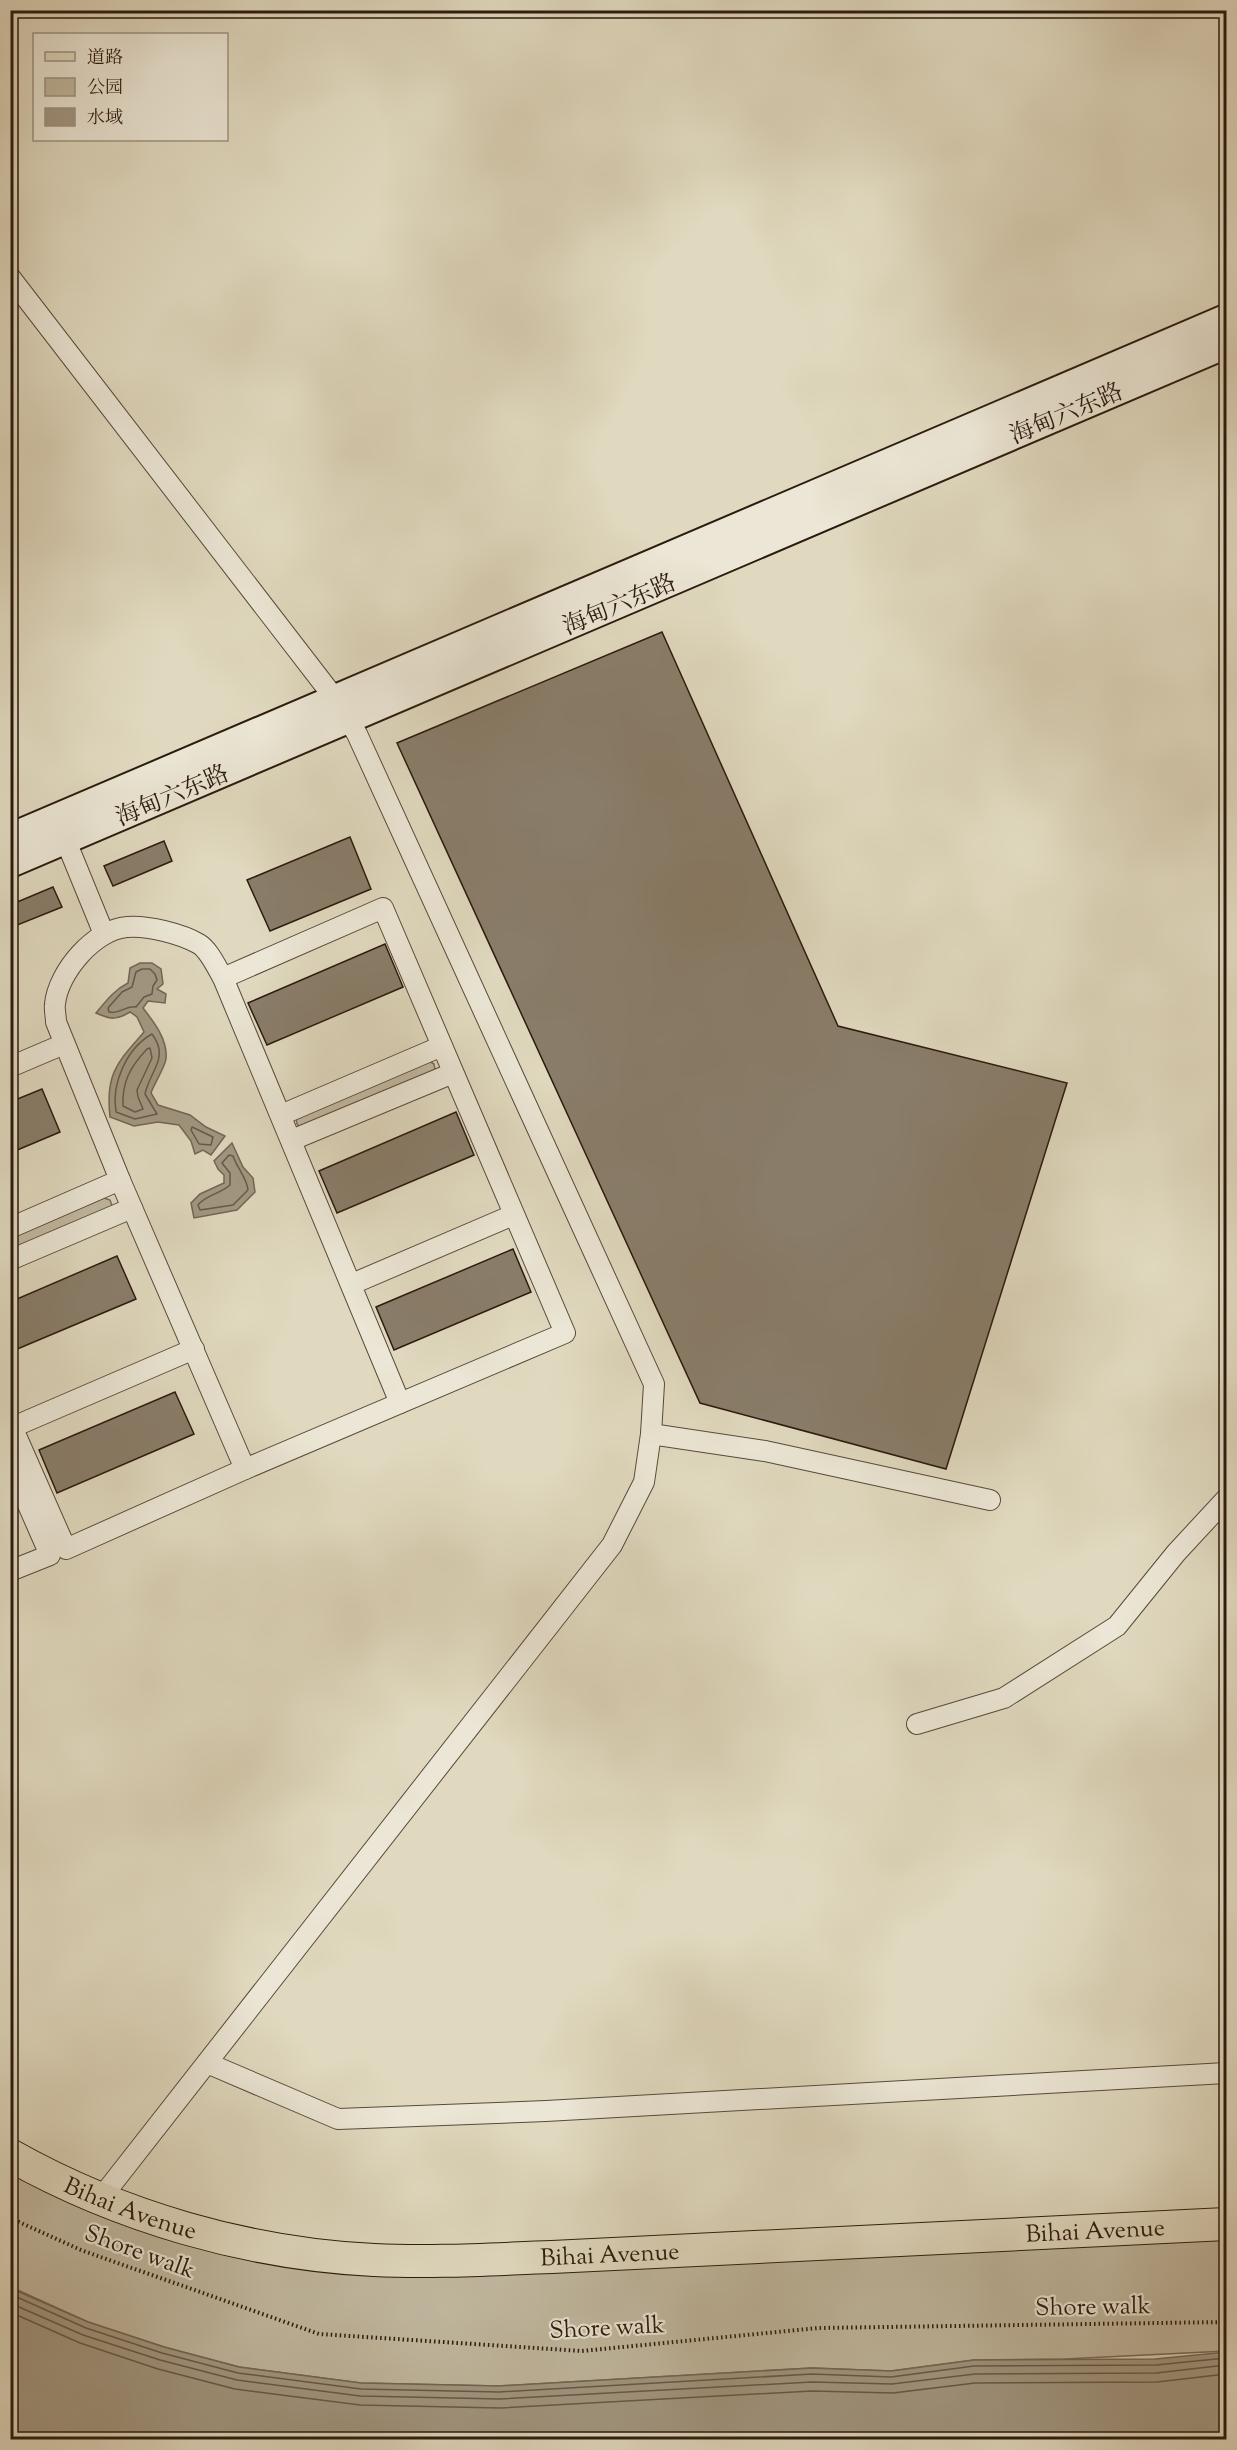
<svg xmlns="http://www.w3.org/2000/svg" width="1237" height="2450" font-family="'Sorts Mill Goudy','Noto Serif SC',serif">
<rect width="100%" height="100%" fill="#e0d9bf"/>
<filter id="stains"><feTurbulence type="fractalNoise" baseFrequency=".00333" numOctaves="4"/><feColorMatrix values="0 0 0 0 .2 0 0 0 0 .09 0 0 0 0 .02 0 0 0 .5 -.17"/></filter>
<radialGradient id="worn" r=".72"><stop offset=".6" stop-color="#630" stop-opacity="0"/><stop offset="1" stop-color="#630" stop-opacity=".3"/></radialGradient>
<g fill="#c1b9a1" stroke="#766a58" stroke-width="1.5">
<polygon points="429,1061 434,1064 435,1070 301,1128 297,1124 296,1117"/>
<polygon points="104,1198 110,1200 113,1208 11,1254 11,1238"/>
<polygon points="10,2164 260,2257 1226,2236 1226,2351 1065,2359 974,2360 891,2371 812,2368 499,2386 361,2383 239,2367 164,2347 88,2322 11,2287"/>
</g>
<g fill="#a29883" stroke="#726654" stroke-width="1.5">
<path d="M140 963H152L161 969 163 984 157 989 166 994 165 1003 148 1001 143 1008C154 1022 168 1040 166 1059 165 1067 154 1084 151 1093L158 1105 190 1115 206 1127 225 1136 211 1155 203 1150 195 1154 191 1141 179 1125 158 1122 134 1126 110 1117C105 1073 118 1062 144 1032L137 1017 130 1012C117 1020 111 1020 96 1013 106 1001 114 990 128 983L130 968Z"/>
<polygon points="232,1143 243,1167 253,1178 255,1192 237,1210 194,1218 191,1203 200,1194 224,1183 224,1175 218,1169 214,1161"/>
<polygon points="10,2288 88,2322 164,2347 239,2367 361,2383 499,2386 812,2368 891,2371 974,2360 1155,2359 1226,2352 1226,2439 11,2439"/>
</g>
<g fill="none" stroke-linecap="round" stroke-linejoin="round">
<g stroke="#665948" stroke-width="1.5">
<path d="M142 969H150L155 974 157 980 153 986 152 994 144 997 136 1007C125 1005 120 1015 109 1012L108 1008 122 992 132 987 136 972Z"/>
<path d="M152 1034C170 1058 150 1070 145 1094L157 1114 135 1119 116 1112C111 1083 127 1048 152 1034Z"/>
<path d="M150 1048 152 1058 137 1090 138 1097 143 1109 135 1112 123 1106C122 1082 130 1067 147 1049Z"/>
<polygon points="192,1127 213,1137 211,1145 199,1144 191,1130"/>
<path d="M229 1155 233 1156C237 1168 247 1178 248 1190L233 1205 200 1210 198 1205C206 1195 220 1194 230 1185V1173L222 1163Z"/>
<polyline points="10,2294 86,2328 162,2353 238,2373 361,2389 499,2392 812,2374 891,2377 974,2366 1156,2365 1226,2358"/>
<polyline points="10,2303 83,2335 160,2360 237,2380 360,2396 500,2399 812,2382 892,2384 975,2374 1156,2373 1226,2365"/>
<polyline points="10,2312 80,2343 158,2369 235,2389 360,2405 500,2408 812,2391 893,2393 975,2383 1157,2382 1226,2374"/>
</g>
</g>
<g fill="#897d6a" stroke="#2b1a0e" stroke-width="1.5">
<polygon points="662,632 838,1026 1067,1083 946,1469 700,1403 397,743"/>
<polygon points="350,837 371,889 270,931 247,880"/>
<polygon points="164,841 172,861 113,886 104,866"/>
<polygon points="53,887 62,907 10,928 10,905"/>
<polygon points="385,944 403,987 267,1045 248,1003"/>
<polygon points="42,1089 60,1132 10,1153 10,1102"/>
<polygon points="456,1112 474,1155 337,1213 319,1171"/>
<polygon points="513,1249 531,1292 394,1350 376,1307"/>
<polygon points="117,1256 136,1299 10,1352 10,1302"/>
<polygon points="175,1392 194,1434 57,1493 39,1450"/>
</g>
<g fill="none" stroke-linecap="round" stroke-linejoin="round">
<g stroke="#584a3a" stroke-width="22">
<g id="minor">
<polyline points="10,277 336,700 357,734 654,1384 651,1434 644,1482 612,1545 101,2198"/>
<polyline points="61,829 104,934"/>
<polyline points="10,1067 64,1044"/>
<polyline points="281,1115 442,1046"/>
<polyline points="292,1140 453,1073"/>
<polyline points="10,1228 120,1180"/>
<polyline points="10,1260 132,1208"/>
<polyline points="352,1284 513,1215"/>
<polyline points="10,1422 66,1549 245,1469 565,1333 383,908 223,978"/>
<polyline points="13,1427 194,1349"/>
<polyline points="651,1434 765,1451 990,1500"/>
<polyline points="10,1464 50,1555 10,1571"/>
<path d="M245 1469 120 1180 56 1022C56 1016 54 1009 55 1004 58 972 95 929 127 927 147 925 182 934 199 944 209 950 217 968 223 978L400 1403"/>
<polyline points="917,1724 1004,1698 1117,1626 1176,1553 1226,1499"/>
<polyline points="207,2063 338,2119 546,2111 1226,2073"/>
</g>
</g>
<g stroke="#2b1a0e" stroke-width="32">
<g id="secondary">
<polyline points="10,838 1226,319"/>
<polyline points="10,863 1226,344"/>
</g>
</g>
<g stroke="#2b1a0e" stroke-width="34">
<g id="primary">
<path id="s1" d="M10 2155C120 2217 249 2254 374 2260 434 2263 493 2259 552 2257L1226 2224"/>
</g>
</g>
<polyline stroke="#2b1a0e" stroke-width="4" stroke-dasharray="1.5 3" stroke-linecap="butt" points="10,2218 81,2250 319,2334 582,2351 818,2328 1226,2322"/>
<use href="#minor" stroke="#ebe6d5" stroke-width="20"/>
<use href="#secondary" stroke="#ebe6d5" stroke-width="28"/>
<use href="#primary" stroke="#e0d9bf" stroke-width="32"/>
</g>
<g text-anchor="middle" stroke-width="4.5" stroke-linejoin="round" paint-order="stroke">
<g font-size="24" fill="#2b1a0e" stroke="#ebe6d5">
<text transform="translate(1066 413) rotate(-23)" y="8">海甸六东路</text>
<text transform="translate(619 604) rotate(-23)" y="8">海甸六东路</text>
<text transform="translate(172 795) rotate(-23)" y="8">海甸六东路</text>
<text dy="8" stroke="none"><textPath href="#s1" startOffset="132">Bihai Avenue</textPath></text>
<text dy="8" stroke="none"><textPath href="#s1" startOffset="1104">Bihai Avenue</textPath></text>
<text transform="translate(140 2251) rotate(20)" y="8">Shore walk</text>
<text dy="8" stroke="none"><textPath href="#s1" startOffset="618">Bihai Avenue</textPath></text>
<text transform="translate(1093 2306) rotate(-1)" y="8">Shore walk</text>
<text transform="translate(607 2327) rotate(-3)" y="8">Shore walk</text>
</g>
</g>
<rect width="1237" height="2450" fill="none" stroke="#e0d9bf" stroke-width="36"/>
<rect x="12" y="12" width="1213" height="2426" fill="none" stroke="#2b1a0e" stroke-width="3"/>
<rect x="18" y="18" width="1201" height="2414" fill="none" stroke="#2b1a0e" stroke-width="1.5"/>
<rect x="33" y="33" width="195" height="108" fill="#ebe6d5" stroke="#9e9485" stroke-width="1.5"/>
<rect x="45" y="52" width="30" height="9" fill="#e0d9bf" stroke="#9e9485" stroke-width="1.5"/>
<text x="87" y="63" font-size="18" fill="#2b1a0e">道路</text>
<rect x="45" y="78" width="30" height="18" fill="#c1b9a1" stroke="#9e9485" stroke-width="1.5"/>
<text x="87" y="93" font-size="18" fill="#2b1a0e">公园</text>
<rect x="45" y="108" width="30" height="18" fill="#a29883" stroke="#9e9485" stroke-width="1.5"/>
<text x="87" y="123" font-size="18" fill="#2b1a0e">水域</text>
<rect width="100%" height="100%" filter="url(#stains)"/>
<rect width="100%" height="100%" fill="url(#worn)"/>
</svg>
